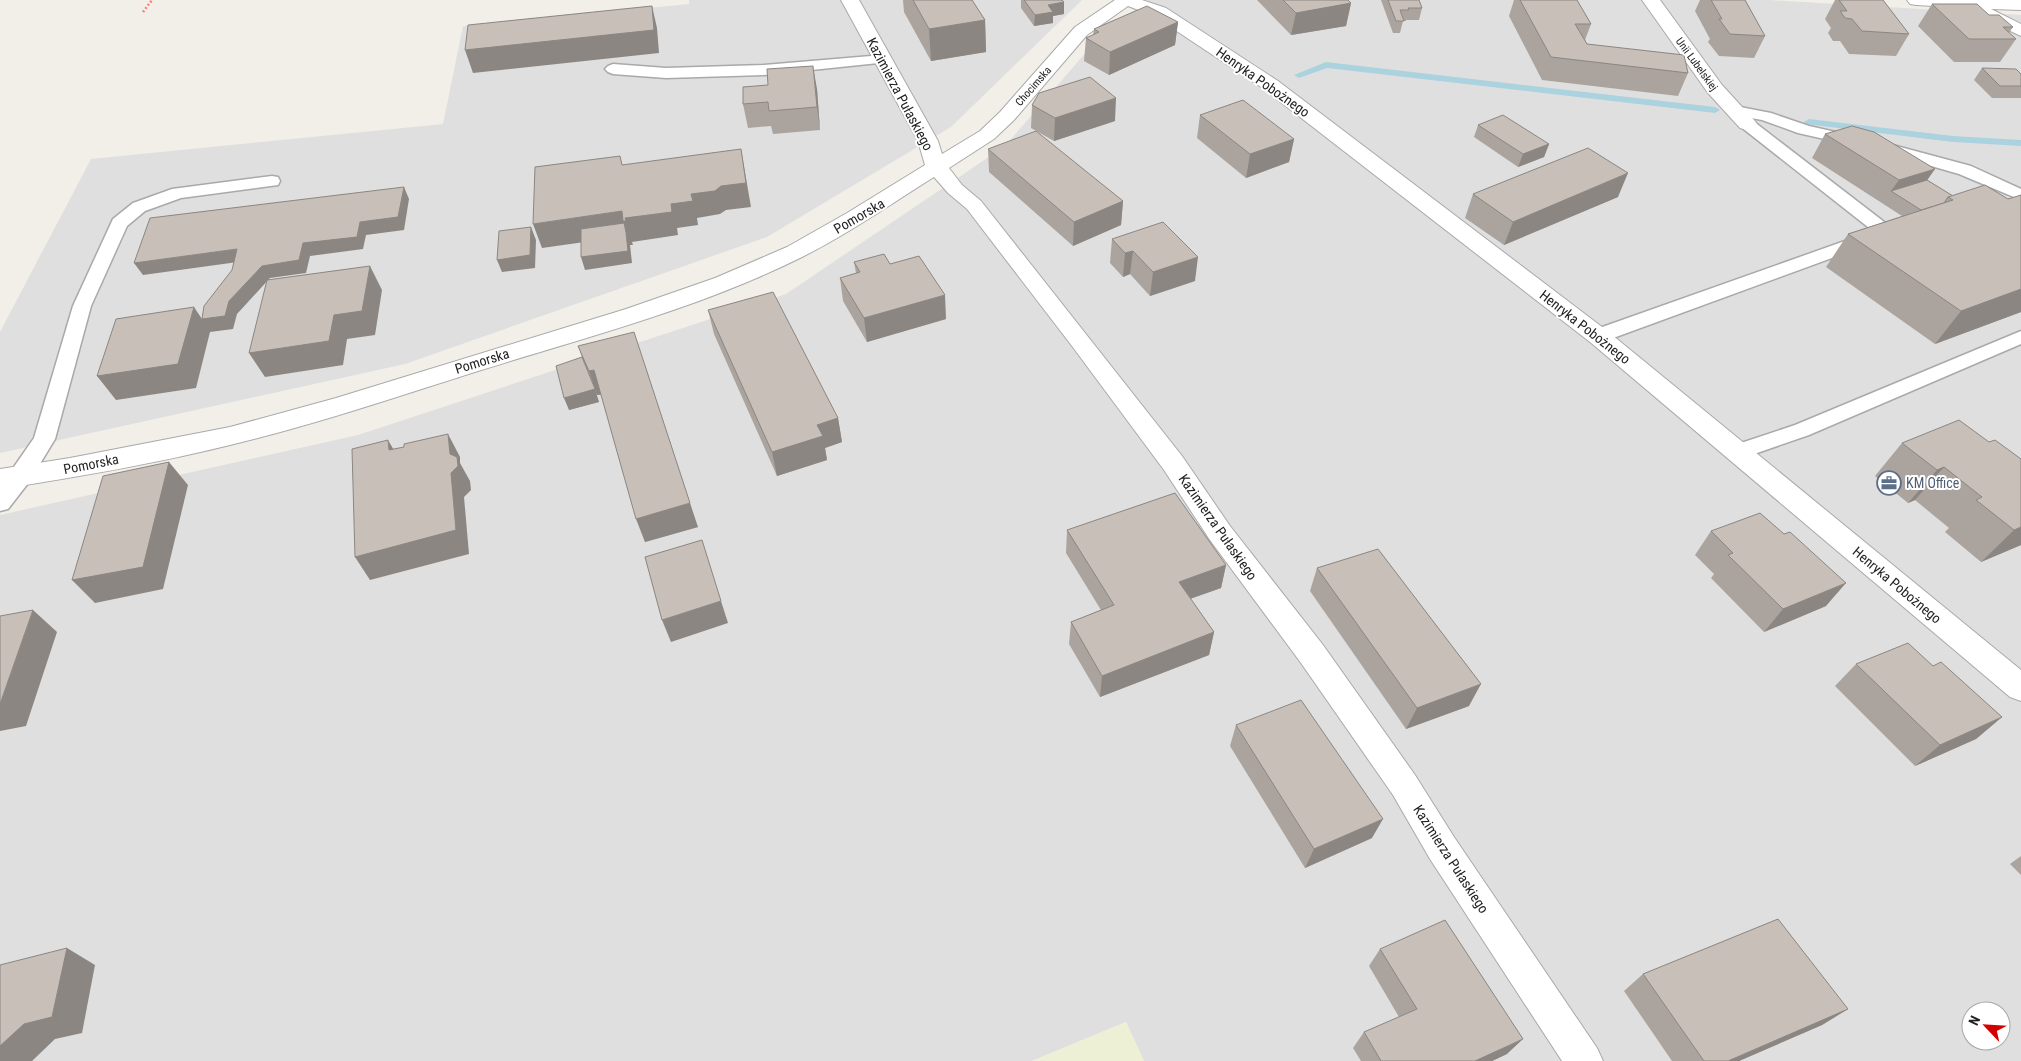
<svg xmlns="http://www.w3.org/2000/svg" width="2021" height="1061" font-family="'Roboto Condensed',sans-serif">
<rect width="100%" height="100%" fill="#f2efe9"/>
<g fill="#e0dfdf" fill-rule="evenodd">
<polygon points="689,0 1082,0 951,127 767,237 405,364 0,453 0,332 91,159 443,124 463,26 689,4"/>
<path d="M1148 0H1769L2021 15V1061H1144L1126 1022 1032 1061H0V515L358 435 786 294 1005 146 1100 36ZM1971 1011H2001V1041H1971Z"/>
</g>
<polygon fill="#eef0d5" points="1126,1022 1144,1061 1032,1061"/>
<g fill="none" stroke-linecap="round" stroke-linejoin="round">
<g fill="#aad3df" fill-rule="evenodd">
<polygon points="1326,62 1715,107 1720,110 1715,113 1327,68 1299,78 1294,75"/>
<polygon points="1809,119 1953,136 2021,140 2021,146 1953,142 1805,124 1804,122"/>
</g>
<g stroke="#a9a9a9" stroke-width="3">
<g id="service">
<polygon points="883,55 888,56 890,59 888,62 764,75 666,78 613,74 608,72 605,69 608,66 613,64 666,68 764,65"/>
<polygon points="1735,106 1771,113 1809,126 1889,144 1971,166 2021,189 2021,200 1959,174 1886,153 1798,133 1762,120 1729,114 1727,111 1729,108"/>
<polygon points="1747,119 1753,121 1892,228 1895,232 1892,236 1605,341 1598,342 1591,341 1588,336 1591,331 1873,231 1741,127 1739,124 1741,121"/>
<polygon points="272,176 278,177 280,181 278,185 181,198 145,211 127,226 91,306 55,439 29,482 8,509 0,511 0,487 34,438 73,306 113,219 133,203 172,189"/>
<polygon points="2021,331 2021,344 1809,435 1737,460 1729,457 1726,452 1729,447 1795,425"/>
</g>
</g>
<g stroke="#a9a9a9" stroke-width="2">
<g id="minor">
<path d="M841 0H859L938 141 942 154 980 131 1000 112 1075 27 1115 0H1142L1166 8 1278 81 1606 330 2021 670V701L2010 697 1590 342 1264 89 1154 16 1128 6 1087 35 1014 120 994 139 949 168 962 185 981 201 1182 456 1230 526 1323 645 1415 775 1454 837 1597 1048 1603 1061H1562L1430 859 1393 795 1301 663 1210 540 1164 470 1072 346 967 209 948 193 934 177C891 204 848 234 802 257 700 308 587 337 478 371 396 397 314 425 230 445 154 464 77 477 0 489V469L70 458 230 427 336 398 626 309 715 278 787 247 847 213 925 165 918 141Z"/>
<polygon points="1642,0 1660,0 1722,85 1754,120 1757,124 1754,128 1747,130 1740,128 1708,93"/>
<polygon points="1907,0 2021,0 2021,10 1991,9 2021,24 2021,36 1972,13 1970,8 1916,5 1910,4"/>
</g>
</g>
<polyline stroke="#fa8072" stroke-width="2.5" stroke-dasharray="2 2" stroke-linecap="butt" points="143,12 152,0"/>
<use href="#service" fill="#fff" fill-rule="evenodd"/>
<use href="#minor" fill="#fff" fill-rule="evenodd"/>
</g>
<g fill="#aba49e">
<polygon points="903,0 972,0 985,20 986,52 931,61 904,12"/>
<polygon points="1021,0 1062,0 1064,14 1053,16 1053,23 1034,26 1021,8"/>
<polygon points="1257,0 1348,0 1351,3 1346,26 1291,35"/>
<polygon points="1381,0 1419,0 1422,8 1419,20 1406,20 1406,21 1403,21 1400,33 1393,33"/>
<polygon points="1514,0 1577,0 1591,24 1585,40 1587,44 1688,73 1678,96 1542,80 1509,16"/>
<polygon points="1700,0 1745,0 1765,36 1754,58 1719,56 1708,42 1710,39 1695,11"/>
<polygon points="1835,0 1883,0 1909,34 1896,56 1849,54 1840,41 1833,41 1828,33 1831,28 1825,19"/>
<polygon points="1932,4 1989,15 2013,27 2009,33 2016,39 2000,62 1954,62 1918,26"/>
<polygon points="1178,22 1175,45 1109,75 1084,61 1086,38 1093,35 1094,29"/>
<polygon points="1982,68 2021,74 2021,98 1992,98 1974,80"/>
<polygon points="817,89 820,130 773,134 771,126 748,128 743,104"/>
<polygon points="1032,105 1115,121 1054,141 1031,128"/>
<polygon points="1200,115 1294,139 1289,162 1246,178 1197,138"/>
<polygon points="1478,125 1549,144 1544,157 1518,167 1474,137"/>
<polygon points="1825,134 1927,180 1953,196 2021,312 1935,344 1826,267 1848,234 1902,216 1812,158"/>
<polygon points="988,149 1123,201 1121,225 1073,246 989,172"/>
<polygon points="1473,194 1618,197 1504,245 1465,218"/>
<polygon points="1112,239 1195,281 1150,296 1130,274 1123,277 1110,263"/>
<polygon points="854,262 890,264 946,319 867,342 843,301 840,278 856,273"/>
<polygon points="708,310 838,418 842,442 825,448 827,460 777,476 714,334"/>
<polygon points="578,346 698,527 645,542 601,395 597,395 592,384 599,402 569,410 582,357"/>
<polygon points="1989,442 2021,545 1981,562 1945,532 1949,528 1915,500 1908,503 1875,476 1902,443"/>
<polygon points="1067,530 1226,565 1221,588 1190,599 1214,632 1209,655 1100,697 1069,644 1071,622 1101,610 1066,553"/>
<polygon points="1711,531 1826,606 1764,632 1711,578 1714,574 1695,555"/>
<polygon points="1317,568 1469,706 1406,729 1310,591"/>
<polygon points="1856,664 1933,666 2002,717 1976,739 1915,766 1835,686"/>
<polygon points="1236,725 1372,838 1305,868 1230,746"/>
<polygon points="2021,856 2021,875 2010,864"/>
<polygon points="1380,949 1507,1054 1492,1061 1361,1061 1353,1048 1364,1032 1399,1017 1369,966"/>
<polygon points="1643,974 1848,1009 1822,1025 1739,1061 1672,1061 1624,991"/>
</g>
<g fill="#8b8681">
<polygon points="1064,2 1064,14 1053,16 1053,23 1034,26 1035,15 1048,5"/>
<polygon points="1351,3 1346,26 1291,35 1296,13"/>
<polygon points="652,6 657,28 659,53 473,73 465,50"/>
<polygon points="985,20 986,52 931,61 929,29"/>
<polygon points="1178,22 1175,45 1109,75 1110,52"/>
<polygon points="813,66 817,89 820,130 817,107"/>
<polygon points="1116,98 1115,121 1054,141 1055,118"/>
<polygon points="1294,139 1289,162 1246,178 1250,154"/>
<polygon points="1549,144 1544,157 1518,167 1523,154"/>
<polygon points="741,149 751,207 726,210 720,214 697,218 698,225 677,228 678,235 632,242 633,245 630,245 632,263 585,270 581,257 627,236 542,248 533,224 622,211 625,218 671,204 691,194"/>
<polygon points="1935,169 1919,192 1891,191 1899,180"/>
<polygon points="1628,173 1618,197 1504,245 1513,222"/>
<polygon points="404,187 409,199 404,230 366,235 363,249 310,256 306,273 270,278 237,314 233,329 210,332 196,388 116,400 97,376 194,307 202,319 229,301 262,266 303,243 360,222"/>
<polygon points="1123,201 1121,225 1073,246 1074,222"/>
<polygon points="531,227 536,240 535,268 502,272 497,260"/>
<polygon points="237,249 245,261 143,275 134,263"/>
<polygon points="1133,251 1130,274 1123,277 1125,253"/>
<polygon points="1198,257 1195,281 1150,296 1153,272"/>
<polygon points="370,266 382,290 375,335 347,339 343,365 265,377 249,353 334,315"/>
<polygon points="2021,289 2021,312 1935,344 1961,311"/>
<polygon points="945,295 946,319 867,342 864,318"/>
<polygon points="594,370 602,394 597,395 589,371"/>
<polygon points="595,389 599,402 569,410 564,398"/>
<polygon points="838,418 842,442 825,448 827,460 777,476 772,452 817,425"/>
<polygon points="448,434 460,457 460,463 470,481 471,490 464,497 469,554 370,580 355,557 450,454"/>
<polygon points="388,440 402,464 389,450"/>
<polygon points="169,462 188,485 163,589 95,603 72,580"/>
<polygon points="1944,467 1915,500 1908,503 1937,470"/>
<polygon points="690,503 698,527 645,542 636,519"/>
<polygon points="2021,527 2021,545 1981,562 2014,530"/>
<polygon points="1226,565 1221,588 1175,604 1179,582"/>
<polygon points="1846,583 1826,606 1764,632 1783,609"/>
<polygon points="721,601 728,623 671,642 662,620"/>
<polygon points="33,610 57,632 26,726 0,731 0,704"/>
<polygon points="1214,632 1209,655 1100,697 1102,676"/>
<polygon points="1481,684 1469,706 1406,729 1417,708"/>
<polygon points="2002,717 1976,739 1915,766 1940,745"/>
<polygon points="1383,819 1372,838 1305,868 1314,849"/>
<polygon points="67,948 95,965 82,1033 55,1039 32,1061 0,1061 0,1046"/>
<polygon points="1848,1009 1822,1025 1739,1061 1728,1061"/>
<polygon points="1523,1039 1507,1054 1492,1061 1475,1061"/>
</g>
<g fill="#c7bfb8" stroke="#8b8681">
<polygon points="913,0 972,0 985,20 929,29"/>
<polygon points="1024,0 1062,0 1064,2 1048,5 1053,12 1035,15"/>
<polygon points="1283,0 1348,0 1351,3 1296,13"/>
<polygon points="1388,0 1419,0 1422,8 1408,8 1409,10 1400,10 1404,21 1396,21"/>
<polygon points="1520,0 1577,0 1591,24 1575,24 1587,44 1684,55 1688,73 1551,57"/>
<polygon points="1711,0 1745,0 1765,36 1730,34 1719,19 1722,19"/>
<polygon points="1839,0 1883,0 1909,34 1862,31 1852,19 1845,18 1840,11 1847,11"/>
<polygon points="1932,4 1977,4 1989,15 1999,15 2013,27 2003,27 2016,39 1969,39"/>
<polygon points="652,6 654,30 465,50 468,25"/>
<polygon points="1147,6 1178,22 1110,52 1086,38 1099,32 1094,29"/>
<polygon points="813,66 817,107 769,111 768,102 743,104 743,87 768,85 767,69"/>
<polygon points="1982,68 2016,69 2021,74 2021,86 2000,86"/>
<polygon points="1090,77 1116,98 1055,118 1032,105 1039,93"/>
<polygon points="1243,100 1294,139 1250,154 1200,115"/>
<polygon points="1503,115 1549,144 1523,154 1478,125"/>
<polygon points="1852,126 1874,132 1935,169 1899,180 1825,134"/>
<polygon points="1036,131 1123,201 1074,222 988,149"/>
<polygon points="1588,148 1628,173 1513,222 1473,194"/>
<polygon points="741,149 746,183 721,186 715,191 691,194 693,201 671,204 672,212 625,218 626,221 623,221 622,211 533,224 535,167 620,156 622,165"/>
<polygon points="1927,180 1953,196 1948,197 1944,203 1921,210 1891,191"/>
<polygon points="1985,185 2008,199 2021,195 2021,289 1961,311 1848,234 1953,200 1948,197"/>
<polygon points="404,187 398,217 360,222 357,237 303,243 299,260 262,266 229,301 225,316 202,319 204,306 232,270 237,249 134,263 150,218"/>
<polygon points="1163,222 1198,257 1153,272 1133,251 1125,253 1112,239"/>
<polygon points="624,223 626,232 628,251 581,257 581,229"/>
<polygon points="531,227 530,255 497,260 499,231"/>
<polygon points="884,254 890,264 919,256 945,295 864,318 840,278 860,272 854,262"/>
<polygon points="370,266 362,311 334,315 329,341 249,353 267,280"/>
<polygon points="773,292 838,418 817,425 823,436 772,452 708,310"/>
<polygon points="194,307 178,364 97,376 116,319"/>
<polygon points="634,332 690,503 636,519 594,370 589,371 578,346"/>
<polygon points="582,357 595,389 564,398 556,366"/>
<polygon points="1959,420 1989,442 1995,440 2021,459 2021,527 2014,530 1976,500 1982,497 1944,467 1937,470 1902,443"/>
<polygon points="448,434 450,454 457,457 458,466 451,473 456,530 355,557 352,449 388,440 389,450 404,447 404,444"/>
<polygon points="169,462 143,567 72,580 103,476"/>
<polygon points="1175,493 1226,565 1179,582 1214,632 1102,676 1071,622 1114,605 1067,530"/>
<polygon points="1760,513 1784,534 1790,532 1846,583 1783,609 1728,555 1733,553 1711,531"/>
<polygon points="702,540 721,601 662,620 645,557"/>
<polygon points="1378,549 1481,684 1417,708 1317,568"/>
<polygon points="33,610 0,704 0,616"/>
<polygon points="1908,643 1933,666 1941,662 2002,717 1940,745 1856,664"/>
<polygon points="1301,700 1383,819 1314,849 1236,725"/>
<polygon points="1778,919 1848,1009 1728,1061 1704,1061 1643,974"/>
<polygon points="1445,920 1523,1039 1475,1061 1381,1061 1364,1032 1417,1009 1380,949"/>
<polygon points="67,948 52,1017 24,1024 0,1046 0,965"/>
</g>
<defs>
<g id="office-ring" transform="scale(1.25)"><circle r="9.5" fill="#fff" stroke="#5c6f8a" stroke-width="1.5"/><path d="M-6-3h4V-5.5h4V-3h4V5H-6ZM-1-4.5V-3h2v-1.5ZM-6 0V1H6V0Z" fill="#5c6f8a"/></g>
</defs>
<g fill-rule="evenodd">
<use href="#office-ring" x="1889" y="483"/>
</g>
<g text-anchor="middle" stroke-width="4" stroke-linejoin="round" paint-order="stroke">
<g font-size="11" fill="#222" stroke="#fff">
<text transform="translate(1697 64) rotate(54)" y="4">Unii Lubelskiej</text>
<text transform="translate(1033 86) rotate(-49)" y="4">Chocimska</text>
</g>
<g font-size="14" fill="#222" stroke="#fff">
<text transform="translate(1263 82) rotate(35)" y="5">Henryka Pobożnego</text>
<text transform="translate(900 94) rotate(62)" y="5">Kazimierza Pułaskiego</text>
<text transform="translate(859 216) rotate(-30)" y="5">Pomorska</text>
<text transform="translate(1585 327) rotate(38)" y="5">Henryka Pobożnego</text>
<text transform="translate(482 361) rotate(-17)" y="5">Pomorska</text>
<text transform="translate(91 464) rotate(-11)" y="5">Pomorska</text>
<text transform="translate(1218 527) rotate(55)" y="5">Kazimierza Pułaskiego</text>
<text transform="translate(1897 585) rotate(40)" y="5">Henryka Pobożnego</text>
<text transform="translate(1451 859) rotate(57)" y="5">Kazimierza Pułaskiego</text>
</g>
<g font-size="14" fill="#4e5e75" stroke="#fff" text-anchor="start">
<text x="1906" y="488">KM Office</text>
</g>
</g>
<g transform="translate(1986 1026) rotate(295)"><circle r="24" fill="#ffffff" stroke="#a7a7a7"/>
<path d="M0-4L9 19L0 12L-9 19Z" fill="#d40000"/>
<text y="-8" font-size="14" font-weight="bold" text-anchor="middle" fill="#222222">N</text>
</g>
</svg>
